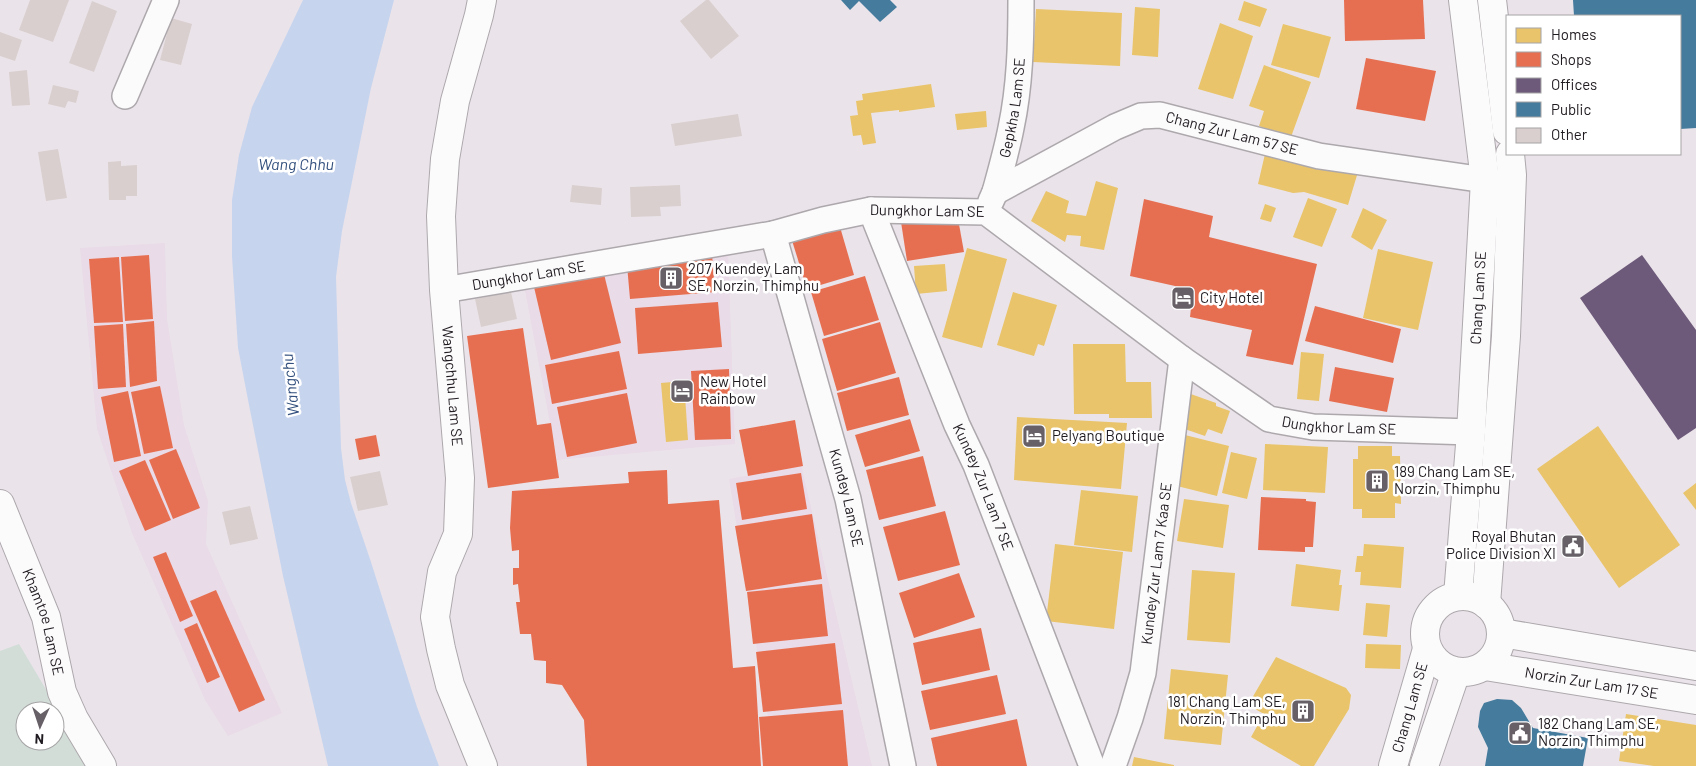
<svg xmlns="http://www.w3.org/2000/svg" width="1696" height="766" font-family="Barlow,sans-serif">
<rect width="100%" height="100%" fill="#eae4ea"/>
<g fill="#e9dbe8">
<polygon points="165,243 167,319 184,425 208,501 206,544 282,713 228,736 205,700 132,533 97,429 80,248"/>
<polygon points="728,249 735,444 557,460 523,280"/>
<polygon points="801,465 872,766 776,766 729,479"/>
</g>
<path fill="#d2ddd8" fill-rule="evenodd" d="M19 644 85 755 88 766H0V651ZM25 711H55V741H25Z"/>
<polygon fill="#c7d4ee" points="303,0 394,0 371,88 342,231 336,277 341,448 345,480 351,503 371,562 417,707 439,766 328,766 283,576 249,405 238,348 232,257 232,200 239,155 252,107"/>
<g fill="#e9c46a">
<polygon points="1244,1 1267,9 1260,27 1238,20"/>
<polygon points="1135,7 1160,9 1158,57 1132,55"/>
<polygon points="1036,9 1122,13 1120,66 1033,62"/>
<polygon points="1220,23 1253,36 1233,99 1198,89"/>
<polygon points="1283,24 1331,37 1319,78 1271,65"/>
<polygon points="1264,65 1311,82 1291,137 1259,126 1264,111 1249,106"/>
<polygon points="931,84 935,107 899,112 899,110 871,113 876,143 863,145 861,135 853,136 850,116 858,115 856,101 863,100 862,94"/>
<polygon points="986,111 987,127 957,130 955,114"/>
<polygon points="1265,154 1358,172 1348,205 1304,192 1293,193 1258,184"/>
<polygon points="1096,181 1118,188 1104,250 1080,246 1081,236 1067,235 1065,242 1031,221 1046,191 1069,201 1066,213 1086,216"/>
<polygon points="1308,198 1337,209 1322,247 1293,237"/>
<polygon points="1265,204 1276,208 1271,222 1260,219"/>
<polygon points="1363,208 1387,220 1372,250 1351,237"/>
<polygon points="967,248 1007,259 982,348 942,337"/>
<polygon points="1378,249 1433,262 1418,330 1363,318"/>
<polygon points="945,264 947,291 916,294 914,266"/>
<polygon points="1013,292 1057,305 1044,346 1038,344 1034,356 997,345"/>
<polygon points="1073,344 1125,344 1126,382 1151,382 1152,418 1109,418 1109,414 1074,414"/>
<polygon points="1301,352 1324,354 1319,401 1297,399"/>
<polygon points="684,381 688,440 666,442 661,383"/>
<polygon points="1188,393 1216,403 1216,406 1230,411 1222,434 1208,429 1205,436 1176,426"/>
<polygon points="1017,417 1127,423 1121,489 1014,480"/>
<polygon points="1598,426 1680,545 1619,588 1537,469"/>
<polygon points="1185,435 1229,446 1217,496 1173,485"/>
<polygon points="1265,444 1328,447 1325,493 1263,490"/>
<polygon points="1358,446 1392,446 1392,456 1400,456 1401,504 1395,503 1395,518 1362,518 1362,509 1353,509 1353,459 1358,459"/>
<polygon points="1231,452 1257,458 1247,499 1222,493"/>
<polygon points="1696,483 1696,510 1683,493"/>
<polygon points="1081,490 1138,496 1132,552 1074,545"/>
<polygon points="1184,499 1229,505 1223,548 1177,541"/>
<polygon points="1055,544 1123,552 1114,629 1046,621"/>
<polygon points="1364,544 1404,547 1401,588 1360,585 1361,572 1355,572 1357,556 1363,556"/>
<polygon points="1296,564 1341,570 1339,585 1342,585 1339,611 1291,606"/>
<polygon points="1192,570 1235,573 1230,643 1187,640"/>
<polygon points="1366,603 1390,605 1387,637 1363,635"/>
<polygon points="1366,644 1401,645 1400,669 1365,668"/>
<polygon points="1276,657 1346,688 1351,695 1349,709 1314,766 1301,766 1251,737 1264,714 1248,705"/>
<polygon points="1171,669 1228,675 1221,745 1164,739"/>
<polygon points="1626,714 1696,725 1696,766 1654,766 1619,761"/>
<polygon points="1134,757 1174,765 1174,766 1132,766"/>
</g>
<g fill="#e76f51">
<polygon points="1344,0 1423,0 1425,39 1345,41"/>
<polygon points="1366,58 1436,71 1425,121 1356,109"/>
<polygon points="1144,199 1213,216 1209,237 1317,264 1293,365 1246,356 1252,330 1190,317 1193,290 1130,276"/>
<polygon points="957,213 964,252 907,261 901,222"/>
<polygon points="838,220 854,275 807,289 790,234"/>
<polygon points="712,254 715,292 630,299 627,265"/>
<polygon points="149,255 153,319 125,321 121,257"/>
<polygon points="119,257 123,322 94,323 89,259"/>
<polygon points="603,270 621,343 551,360 534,287"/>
<polygon points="865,276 879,320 824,336 811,292"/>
<polygon points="718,302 722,347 638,354 635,308"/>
<polygon points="1315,306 1401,329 1393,363 1305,341"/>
<polygon points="154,321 157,381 130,387 126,324"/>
<polygon points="880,322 896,373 837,391 822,339"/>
<polygon points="123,324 126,387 98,389 94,326"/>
<polygon points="523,328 537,425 551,423 559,478 488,488 467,336"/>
<polygon points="619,351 627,389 552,404 545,365"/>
<polygon points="1335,367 1394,378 1387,412 1329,401"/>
<polygon points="729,369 731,439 695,440 691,371"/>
<polygon points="899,377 909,415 847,431 837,393"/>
<polygon points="160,386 173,448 144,454 131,392"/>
<polygon points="128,391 141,456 114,462 101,397"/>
<polygon points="627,393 637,443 567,457 557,407"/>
<polygon points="910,419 920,451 865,467 855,435"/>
<polygon points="795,420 803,466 748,476 739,430"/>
<polygon points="376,435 380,456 359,460 355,439"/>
<polygon points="176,449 200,508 173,519 149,460"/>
<polygon points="923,456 936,506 879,520 866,470"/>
<polygon points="145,460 171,520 145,531 119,471"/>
<polygon points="667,470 668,504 719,500 733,668 755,666 761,766 587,766 584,720 562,685 546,683 546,661 534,660 531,634 520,634 516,602 520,602 518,584 513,585 513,568 519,568 519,550 512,551 510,528 512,491 629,483 628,472"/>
<polygon points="801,473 807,509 742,520 736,483"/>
<polygon points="1261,497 1306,499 1306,501 1316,502 1313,547 1305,547 1305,552 1258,550"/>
<polygon points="945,511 960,565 898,581 883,527"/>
<polygon points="812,514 822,579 746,591 735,526"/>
<polygon points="166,552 193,616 180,622 153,557"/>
<polygon points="959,573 975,617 914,638 899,593"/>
<polygon points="822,584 828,636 753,644 747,592"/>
<polygon points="216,590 265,700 239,712 190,601"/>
<polygon points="197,623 220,677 207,683 184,629"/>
<polygon points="981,628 990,670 922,685 913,643"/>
<polygon points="835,643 842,704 763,712 756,652"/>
<polygon points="997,675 1006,714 930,730 921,691"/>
<polygon points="843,710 848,766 763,766 759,717"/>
<polygon points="1017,719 1027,766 937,766 931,738"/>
</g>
<polygon fill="#6d597a" points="1642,255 1696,330 1696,428 1678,440 1580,298"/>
<g fill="#457b9d">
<polygon points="841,0 890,0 897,7 880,22 859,1 850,10"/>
<polygon points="1573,0 1696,0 1696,128 1680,129 1680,16 1574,16"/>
<polygon points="1497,699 1512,700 1521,708 1533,728 1588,738 1583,766 1485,766 1488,748 1478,727 1480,711 1484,703"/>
</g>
<g fill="#d9cfce">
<polygon points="30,0 69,0 53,42 19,30"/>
<polygon points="706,0 709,0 739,36 711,59 680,21"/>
<polygon points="92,1 117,11 94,72 69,63"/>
<polygon points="171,18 192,24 181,65 160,60"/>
<polygon points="0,32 22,40 15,61 0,56"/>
<polygon points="27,70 30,105 12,106 9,72"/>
<polygon points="53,85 79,91 76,103 68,101 65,108 48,104"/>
<polygon points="738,114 742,136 675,146 671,124"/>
<polygon points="58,149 67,198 46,201 38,152"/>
<polygon points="121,161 121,166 137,165 137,196 126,196 126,200 109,200 108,162"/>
<polygon points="572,185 602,188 601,205 570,202"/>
<polygon points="680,185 681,206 660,207 661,216 631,217 630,187"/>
<polygon points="511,292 517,319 481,327 475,299"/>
<polygon points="380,471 388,505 358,511 350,477"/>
<polygon points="250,506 258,539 230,545 222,512"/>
</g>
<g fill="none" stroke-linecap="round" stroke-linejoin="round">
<g stroke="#ada8ac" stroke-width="28">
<g id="street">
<polyline points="125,96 166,0"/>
<path id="s1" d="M995 192 1115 127 1141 116 1160 115 1319 156 1485 180"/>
<path id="s2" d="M991 201 995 192C1001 170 1007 149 1011 128 1020 86 1021 42 1021 0"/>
<path id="s3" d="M871 210 957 425 976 465 1092 766"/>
<path id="s4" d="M773 234 848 499 903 766"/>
<path id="s5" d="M444 290 773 234 823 220 871 210 986 212 1182 359 1269 419 1313 427 1471 432"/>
<path id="s6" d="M1113 766 1130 718 1143 673 1182 359"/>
</g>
</g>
<g stroke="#ada8ac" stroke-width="30">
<g id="secondary">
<path id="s7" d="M482 0 479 15 455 101 445 159 441 216 444 290 460 478 458 534 442 572 435 617 441 649 450 685 483 766"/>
<polyline points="1492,0 1507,131"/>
<path id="s8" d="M0 504 46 617 62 692 74 719 102 766"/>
<circle cx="1463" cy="634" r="38"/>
<path id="s9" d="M1458 596 1471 432 1485 180 1463 0"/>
<polyline points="1486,604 1506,336 1512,175 1510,154"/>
<polyline points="1502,633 1696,666"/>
<path id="s10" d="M1485 666 1696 700"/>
<path id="s11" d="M1393 766 1427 649"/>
<polyline points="1424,766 1456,672"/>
</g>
</g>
<use href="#street" stroke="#fcfbfc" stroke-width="25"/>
<use href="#secondary" stroke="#fcfbfc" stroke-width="28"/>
</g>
<defs>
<g id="building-square" transform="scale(1.25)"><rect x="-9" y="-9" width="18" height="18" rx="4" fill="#676167" stroke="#fff"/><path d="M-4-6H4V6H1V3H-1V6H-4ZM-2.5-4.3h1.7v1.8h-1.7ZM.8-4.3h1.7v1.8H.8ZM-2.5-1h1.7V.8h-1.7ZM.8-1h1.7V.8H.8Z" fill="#fff"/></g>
<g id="hotel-square" transform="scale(1.25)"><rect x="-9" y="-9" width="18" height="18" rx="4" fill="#676167" stroke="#fff"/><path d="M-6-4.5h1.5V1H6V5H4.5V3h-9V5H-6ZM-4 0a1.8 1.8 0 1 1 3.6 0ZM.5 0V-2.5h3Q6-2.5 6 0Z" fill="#fff"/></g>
<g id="civic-square" transform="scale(1.25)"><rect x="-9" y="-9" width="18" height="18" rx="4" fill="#676167" stroke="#fff"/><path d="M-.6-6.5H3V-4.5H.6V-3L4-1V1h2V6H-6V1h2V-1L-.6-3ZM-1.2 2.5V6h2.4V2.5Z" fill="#fff"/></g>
</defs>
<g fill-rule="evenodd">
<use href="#building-square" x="671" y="278"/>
<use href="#hotel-square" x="1183" y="298"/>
<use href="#hotel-square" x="682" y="391"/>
<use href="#hotel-square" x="1034" y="436"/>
<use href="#building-square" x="1377" y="481"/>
<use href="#civic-square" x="1573" y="546"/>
<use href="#building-square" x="1303" y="711"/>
<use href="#civic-square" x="1520" y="733"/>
</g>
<g text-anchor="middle" stroke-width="5" stroke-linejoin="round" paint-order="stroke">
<g font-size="15" fill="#201b20" stroke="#fff">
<text dy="5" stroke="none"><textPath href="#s2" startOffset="96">Gepkha Lam SE</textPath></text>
<text dy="5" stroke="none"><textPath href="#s1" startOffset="258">Chang Zur Lam 57 SE</textPath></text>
<text dy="5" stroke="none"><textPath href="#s5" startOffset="491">Dungkhor Lam SE</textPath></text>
<text dy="5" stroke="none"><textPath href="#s5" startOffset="86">Dungkhor Lam SE</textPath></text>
<text dy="5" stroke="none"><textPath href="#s9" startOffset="299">Chang Lam SE</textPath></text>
<text dy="5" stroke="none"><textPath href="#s7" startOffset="391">Wangchhu Lam SE</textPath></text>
<text dy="5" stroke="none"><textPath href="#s5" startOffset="971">Dungkhor Lam SE</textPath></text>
<text dy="5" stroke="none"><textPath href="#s3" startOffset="299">Kundey Zur Lam 7 SE</textPath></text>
<text dy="5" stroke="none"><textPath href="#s4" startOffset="274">Kundey Lam SE</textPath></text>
<text dy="5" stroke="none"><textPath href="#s6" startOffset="208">Kundey Zur Lam 7 Kaa SE</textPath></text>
<text dy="5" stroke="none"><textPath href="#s8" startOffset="126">Khamtoe Lam SE</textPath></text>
<text dy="5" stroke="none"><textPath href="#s10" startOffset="108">Norzin Zur Lam 17 SE</textPath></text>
<text dy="5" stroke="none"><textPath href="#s11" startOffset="61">Chang Lam SE</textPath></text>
</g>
<g font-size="15" fill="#201b20" stroke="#fff" text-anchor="start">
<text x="688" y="274">207 Kuendey Lam<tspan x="688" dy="17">SE, Norzin, Thimphu</tspan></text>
<text x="1200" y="303">City Hotel</text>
<text x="700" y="387">New Hotel<tspan x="700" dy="17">Rainbow</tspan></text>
<text x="1052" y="441">Pelyang Boutique</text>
<text x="1394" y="477">189 Chang Lam SE,<tspan x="1394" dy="17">Norzin, Thimphu</tspan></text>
<text x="1556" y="542" text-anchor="end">Royal Bhutan<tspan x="1556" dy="17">Police Division XI</tspan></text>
<text x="1286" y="707" text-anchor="end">181 Chang Lam SE,<tspan x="1286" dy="17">Norzin, Thimphu</tspan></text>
<text x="1538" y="729">182 Chang Lam SE,<tspan x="1538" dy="17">Norzin, Thimphu</tspan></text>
</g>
<g font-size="16" font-style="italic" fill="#33507e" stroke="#fff">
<text x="296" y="170">Wang Chhu</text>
<text transform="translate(290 385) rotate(-96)" y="6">Wangchu</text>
</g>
</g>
<rect x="1506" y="15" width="175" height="140" fill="#ffffff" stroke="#a6a4a6"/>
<rect x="1516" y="28" width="25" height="15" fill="#e9c46a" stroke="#a6a4a6"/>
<text x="1551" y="40" font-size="15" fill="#201b20">Homes</text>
<rect x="1516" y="52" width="25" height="15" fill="#e76f51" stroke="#a6a4a6"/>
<text x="1551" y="65" font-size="15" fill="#201b20">Shops</text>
<rect x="1516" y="78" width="25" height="15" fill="#6d597a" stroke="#a6a4a6"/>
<text x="1551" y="90" font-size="15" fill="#201b20">Offices</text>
<rect x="1516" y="102" width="25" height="15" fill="#457b9d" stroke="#a6a4a6"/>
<text x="1551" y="115" font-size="15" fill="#201b20">Public</text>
<rect x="1516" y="128" width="25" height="15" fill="#d9cfce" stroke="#a6a4a6"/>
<text x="1551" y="140" font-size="15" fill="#201b20">Other</text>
<g transform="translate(40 726) rotate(183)"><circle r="24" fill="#ffffff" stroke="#a6a4a6"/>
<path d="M0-4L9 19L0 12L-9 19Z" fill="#676167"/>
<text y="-8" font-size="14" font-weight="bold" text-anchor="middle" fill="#201b20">N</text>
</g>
</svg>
